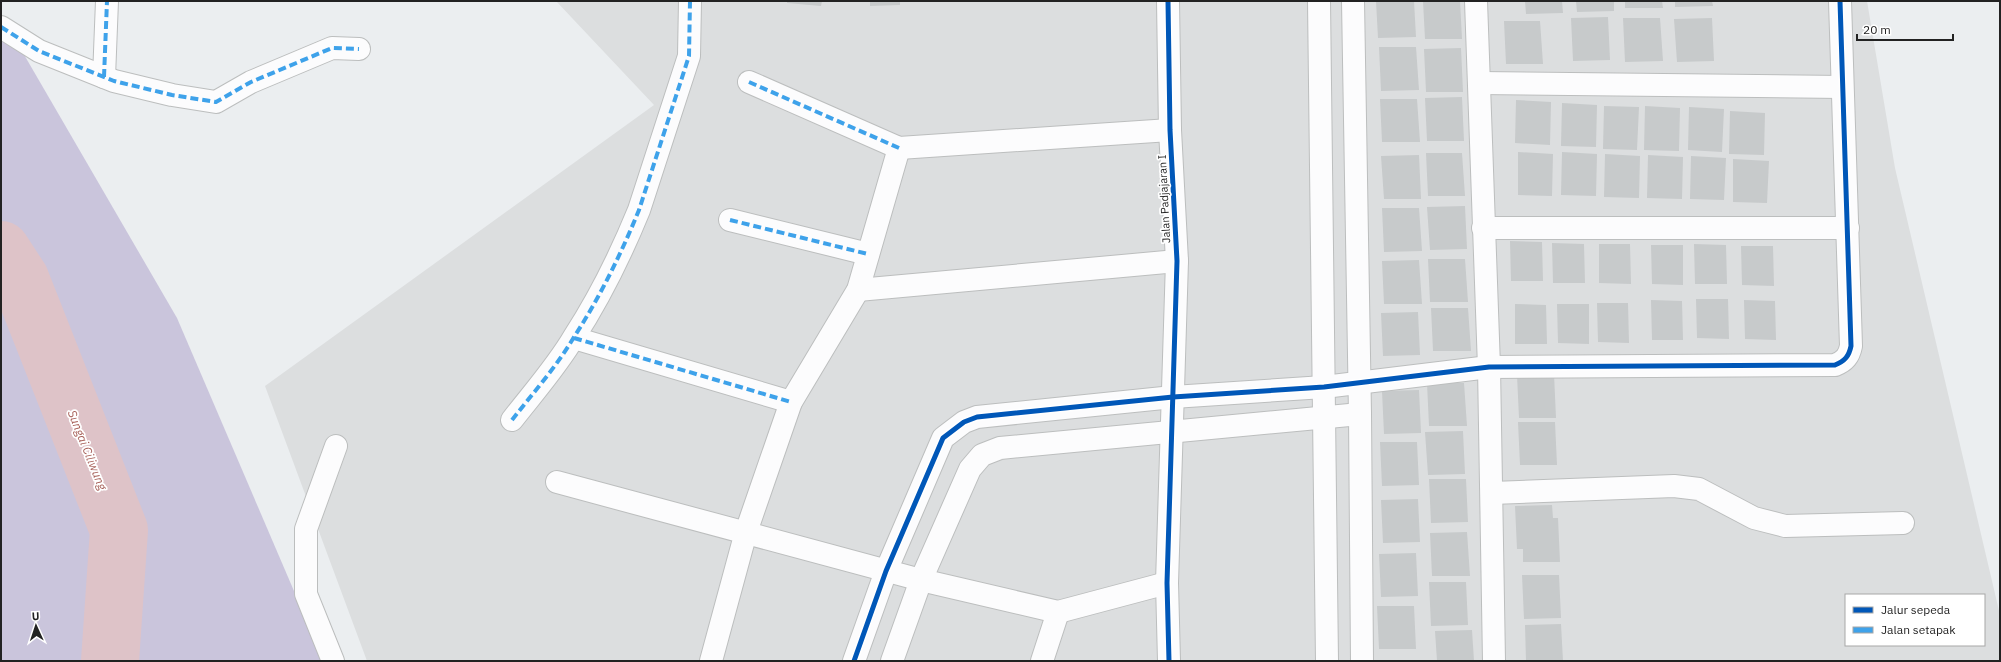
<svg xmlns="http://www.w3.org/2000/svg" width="2001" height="662" font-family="'IBM Plex Sans',sans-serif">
<rect width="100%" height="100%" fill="#ebeef0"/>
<path fill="#dcdedf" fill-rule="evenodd" d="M556 1H1867L1895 168 2000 615V661H367L265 386 654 105ZM1846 595H1984V645H1846Z"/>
<polygon fill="#cac5dc" points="1,15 177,318 324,661 1,661"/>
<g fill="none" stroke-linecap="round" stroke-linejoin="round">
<polyline stroke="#dec3c8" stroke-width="58" points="1,250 20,279 119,530 110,661"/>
</g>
<g fill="#c7cacb">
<polygon points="787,1 822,1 821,6 787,3"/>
<polygon points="870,1 900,1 900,5 870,6"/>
<polygon points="1376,1 1414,1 1416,37 1378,38"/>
<polygon points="1423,1 1460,1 1462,39 1425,39"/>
<polygon points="1525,1 1562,1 1563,13 1526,14"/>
<polygon points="1576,1 1614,1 1614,11 1577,12"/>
<polygon points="1625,1 1662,1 1663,8 1625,8"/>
<polygon points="1675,1 1712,1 1713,6 1675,7"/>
<polygon points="1608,17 1610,60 1573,61 1571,18"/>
<polygon points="1623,18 1660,18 1663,61 1625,62"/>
<polygon points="1712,18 1714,61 1677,62 1674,19"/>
<polygon points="1504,21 1540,21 1543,64 1506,64"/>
<polygon points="1379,47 1416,47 1419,90 1381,91"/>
<polygon points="1461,48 1463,92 1426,92 1424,49"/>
<polygon points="1462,97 1464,141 1427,141 1425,98"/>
<polygon points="1380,99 1417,99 1420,142 1382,142"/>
<polygon points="1516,100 1551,102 1550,145 1515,143"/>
<polygon points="1562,103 1597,105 1596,147 1561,146"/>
<polygon points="1604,106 1639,107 1637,150 1603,149"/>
<polygon points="1645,106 1680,108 1679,151 1644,150"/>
<polygon points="1689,107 1724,109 1722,152 1688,150"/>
<polygon points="1730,111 1765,113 1764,155 1729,154"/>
<polygon points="1518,152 1553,154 1552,196 1518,195"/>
<polygon points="1562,152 1597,154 1596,196 1561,195"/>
<polygon points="1426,153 1462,153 1465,196 1428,196"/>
<polygon points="1605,154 1640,156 1639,198 1604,197"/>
<polygon points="1419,155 1421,199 1384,199 1381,156"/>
<polygon points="1648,155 1683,157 1682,199 1647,198"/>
<polygon points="1691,156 1726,158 1724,200 1690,199"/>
<polygon points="1733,159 1769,161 1767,203 1733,202"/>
<polygon points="1465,206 1467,249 1430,250 1427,207"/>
<polygon points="1382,208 1419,208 1422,251 1384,252"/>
<polygon points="1510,241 1542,242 1543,281 1511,281"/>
<polygon points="1552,243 1584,244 1585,283 1553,283"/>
<polygon points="1599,244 1630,244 1631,284 1599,283"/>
<polygon points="1694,244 1726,245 1727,284 1695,284"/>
<polygon points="1651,245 1683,245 1683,285 1652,284"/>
<polygon points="1741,246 1773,246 1774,286 1742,285"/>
<polygon points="1428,259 1465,259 1468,302 1430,302"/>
<polygon points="1419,260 1422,304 1384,304 1382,261"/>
<polygon points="1696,299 1728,299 1729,339 1697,338"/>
<polygon points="1651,300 1682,301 1683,340 1652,340"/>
<polygon points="1744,300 1775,301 1776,340 1745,339"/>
<polygon points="1597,303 1628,303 1629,343 1598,342"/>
<polygon points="1515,304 1546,305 1547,344 1515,344"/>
<polygon points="1557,304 1589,304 1589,344 1558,343"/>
<polygon points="1431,308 1468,308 1471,351 1433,351"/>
<polygon points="1418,312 1420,355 1383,356 1381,313"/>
<polygon points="1554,374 1556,418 1519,418 1517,375"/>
<polygon points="1427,383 1464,383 1467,426 1429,426"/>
<polygon points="1419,390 1421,433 1384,434 1382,391"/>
<polygon points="1518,422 1555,422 1557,465 1520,465"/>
<polygon points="1463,431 1465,474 1428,475 1425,432"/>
<polygon points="1380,442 1417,442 1419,485 1382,486"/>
<polygon points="1429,479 1466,479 1468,522 1431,523"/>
<polygon points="1418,499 1420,542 1383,543 1381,500"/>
<polygon points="1552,505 1553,518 1558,518 1560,562 1523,562 1523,549 1517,549 1515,506"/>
<polygon points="1467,532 1470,576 1432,576 1430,533"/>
<polygon points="1416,553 1418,596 1381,597 1379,554"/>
<polygon points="1522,575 1559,575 1561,618 1524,619"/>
<polygon points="1429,582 1466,582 1468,625 1431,626"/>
<polygon points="1377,606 1414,606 1416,649 1379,649"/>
<polygon points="1561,624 1563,661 1526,661 1525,625"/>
<polygon points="1472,630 1474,661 1437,661 1435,631"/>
</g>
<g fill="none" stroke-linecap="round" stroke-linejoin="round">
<g stroke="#bcbebe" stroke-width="24">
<g id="minor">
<polyline points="1168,1 1170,130 1177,261 1167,583 1169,661"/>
<polyline points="1319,1 1327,661"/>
<polyline points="1353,1 1360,414 1362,661"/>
<polyline points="1476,1 1489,367 1494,661"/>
<polyline points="1,27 39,51 114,81 172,95 216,102 251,82 332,48 359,49"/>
<polyline points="104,77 107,1"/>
<polyline points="749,82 899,148 1170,130"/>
<polyline points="1479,83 1842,87"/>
<polyline points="730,220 868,254"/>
<polyline points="1483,228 1848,228"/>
<polyline points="858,290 1177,261"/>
<polyline points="574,338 791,402"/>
<path d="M512 420C533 393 557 366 574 337 600 297 621 254 639 210L689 56 690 1"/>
<polyline points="557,482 921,580 1058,612 1167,583"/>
<polyline points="1492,493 1674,486 1699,489 1754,518 1785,526 1903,523"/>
<polyline points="333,661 306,594 306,529 336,446"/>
<polyline points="711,661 746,532 791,402 858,290 899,148"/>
<path d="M854 661 886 571 943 438 964 422 977 417 1173 397 1324 387 1489 367 1835 365C1845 361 1849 356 1851 346L1840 1"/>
<polyline points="892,661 921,580 970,469 982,455 1000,448 1360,414"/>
<polyline points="1042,661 1058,612"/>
</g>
</g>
<use href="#minor" stroke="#fcfcfd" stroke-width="22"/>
<g stroke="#3ea2ea" stroke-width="4" stroke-dasharray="8 4" stroke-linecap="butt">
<polyline points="1,27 39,51 114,81 172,95 216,102 251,82 332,48 359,49"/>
<polyline points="104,77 107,1"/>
<polyline points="749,82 899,148"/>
<polyline points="730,220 868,254"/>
<polyline points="574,338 791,402"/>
<path d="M512 420C533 393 557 366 574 337 600 297 621 254 639 210L689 56 690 1"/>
</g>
<g stroke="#fff" stroke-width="8">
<g id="cycleway">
<polyline points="1168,1 1170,130 1177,261 1167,583 1169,661"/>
<path d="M854 661 886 571 943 438 964 422 977 417 1173 397 1324 387 1489 367 1835 365C1845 361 1849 356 1851 346L1840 1"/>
</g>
</g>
<use href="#cycleway" stroke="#0057b8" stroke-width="5"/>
</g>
<g text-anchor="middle" stroke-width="3.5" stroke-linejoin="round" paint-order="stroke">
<g font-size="11" fill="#222" stroke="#fff">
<text transform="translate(1164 199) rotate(-93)" y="4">Jalan Padjajaran I</text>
</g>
<g font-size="12" font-style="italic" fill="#a76059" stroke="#fff">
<text transform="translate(87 450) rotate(68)" y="4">Sungai Ciliwung</text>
</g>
</g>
<rect width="2001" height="662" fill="none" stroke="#222222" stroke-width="4"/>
<rect x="1845" y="594" width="140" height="52" fill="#ffffff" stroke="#a7a7a7"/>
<rect x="1853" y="607" width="20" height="6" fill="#0057b8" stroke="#a7a7a7"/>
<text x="1881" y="614" font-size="12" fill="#222222">Jalur sepeda</text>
<rect x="1853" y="627" width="20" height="6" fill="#3ea2ea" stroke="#a7a7a7"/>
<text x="1881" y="634" font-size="12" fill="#222222">Jalan setapak</text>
<g transform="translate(36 626) rotate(357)" stroke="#ffffff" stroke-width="3" paint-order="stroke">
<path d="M0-3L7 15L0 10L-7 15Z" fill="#222222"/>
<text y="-6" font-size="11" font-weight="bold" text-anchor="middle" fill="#222222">U</text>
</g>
<path d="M1857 34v6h96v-6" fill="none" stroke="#222222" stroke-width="2"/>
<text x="1863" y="34" font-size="12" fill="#222222" stroke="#ffffff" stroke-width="3" paint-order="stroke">20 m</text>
</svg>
